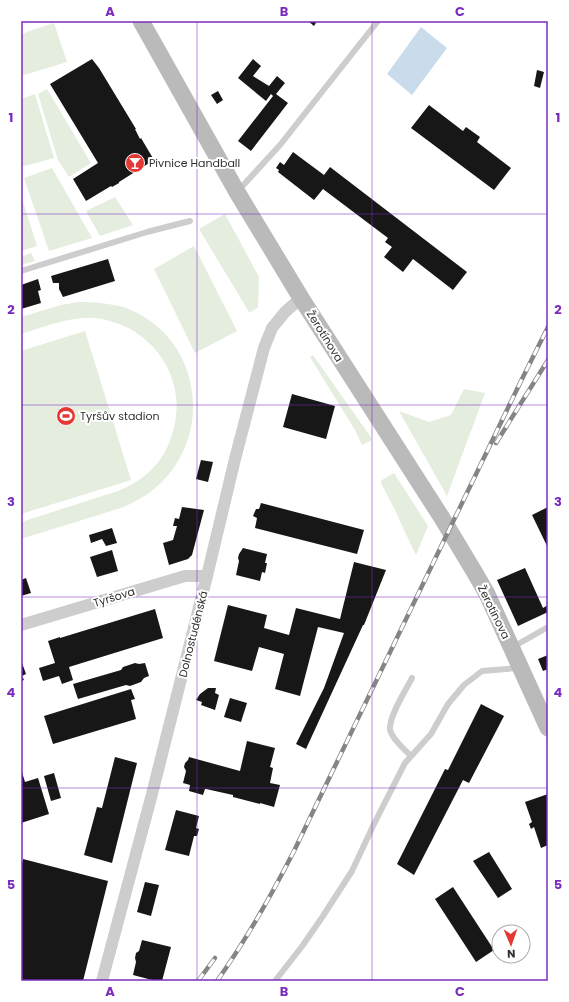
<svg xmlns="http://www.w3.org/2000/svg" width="569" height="1002" font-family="Poppins,sans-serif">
<rect width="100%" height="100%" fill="#fff"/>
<g fill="#e4edde">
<polygon points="54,23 67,62 21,76 21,34"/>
<polygon points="47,89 91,163 69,177 58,160 38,94"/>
<polygon points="35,94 54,158 21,167 21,99"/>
<polygon points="52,168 92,238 49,251 24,178"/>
<polygon points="21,195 37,246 21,251"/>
<polygon points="115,197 133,225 100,236 86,211"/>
<polygon points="225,214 259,277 258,307 253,311 249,312 199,229"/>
<polygon points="194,246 237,331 195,353 154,269"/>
<polygon points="31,253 35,261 21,265 21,257"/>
<path d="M78 302C94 302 110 303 126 308 203 337 216 439 153 490 144 497 134 502 124 507L21 539V522L118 491C130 486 141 480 151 470 162 460 169 446 173 431 189 376 150 324 95 318 70 316 44 327 21 334V317L61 305Z"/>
<polygon points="85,331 131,480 21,514 21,351"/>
<polygon points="313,355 370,436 372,440 362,445 355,430 310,357"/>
<polygon points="464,389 485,393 447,496 399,411 429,422 451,415"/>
<polygon points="394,473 428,526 416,555 403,528 396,512 381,483 382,480"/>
</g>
<polygon fill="#cadcec" points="421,27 447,48 412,95 387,74"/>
<g fill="#171717">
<polygon points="308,21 317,21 314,26"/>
<polygon points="92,59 99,68 136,129 135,129 140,139 141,138 154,160 119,182 119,183 112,187 111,186 86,201 73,179 98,163 50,84"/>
<polygon points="253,59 261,66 253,76 269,86 277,76 285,83 276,94 288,103 251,151 238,141 273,96 271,94 266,101 238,78"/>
<polygon points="537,70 544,72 540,88 534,86"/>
<polygon points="218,91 223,100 217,104 211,95"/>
<polygon points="429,105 463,131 466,127 480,137 477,142 511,168 494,190 411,128"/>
<polygon points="293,152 324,175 330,167 467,272 453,290 413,259 403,272 384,257 392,247 385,242 388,238 323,189 314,200 278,172 279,170 276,168 280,162 284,165"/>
<polygon points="108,259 115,281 63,297 59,289 59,283 53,283 51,276"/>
<polygon points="38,279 41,290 38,291 41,303 21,309 21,285"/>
<polygon points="292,394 335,406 326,439 283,427"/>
<polygon points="201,460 213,462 208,482 196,479"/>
<polygon points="261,503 364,530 357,554 255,528 257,518 253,516 256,509 259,509"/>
<polygon points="182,507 204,510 192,555 188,559 169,565 163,543 173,540 177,526 173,526 175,518 179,519"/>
<polygon points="548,507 548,548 532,515"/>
<polygon points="112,528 117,543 106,546 102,539 91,543 89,535"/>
<polygon points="243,548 267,554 265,563 267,563 265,573 262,572 260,581 236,575 239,561 238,558 239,554"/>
<polygon points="112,550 118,571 97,577 90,557"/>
<polygon points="354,562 386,570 364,625 363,625 306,749 296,744 324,688 344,633 318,627 300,696 275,689 284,654 259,647 252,671 214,661 228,605 267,615 264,628 289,635 296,608 340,619"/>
<polygon points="525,568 543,608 548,605 548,612 518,626 497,580"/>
<polygon points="26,578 31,593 21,596 21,580"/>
<polygon points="155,609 163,638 69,667 73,680 62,684 59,676 43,681 39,668 55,663 48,641 60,637 60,638"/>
<polygon points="548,655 548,669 543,671 538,659"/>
<polygon points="21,660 26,674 22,676 24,680 21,681"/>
<polygon points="135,663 139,664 145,663 149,676 144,678 141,682 130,686 126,685 78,699 73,684 121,670 123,667"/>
<polygon points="208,688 216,688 215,693 219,695 215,710 201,705 202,702 196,700 200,694"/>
<polygon points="131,689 135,699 131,700 136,719 53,744 44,716"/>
<polygon points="230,698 247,703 241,722 224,717"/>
<polygon points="481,704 504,716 469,783 463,780 414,875 397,864 445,769 448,770"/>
<polygon points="247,741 275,748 270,767 273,768 270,783 280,785 274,807 260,803 260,804 233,797 233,795 206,789 205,789 203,795 189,791 190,785 183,783 186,771 184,767 185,763 188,760 189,757 240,771"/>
<polygon points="115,757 137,763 112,863 84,855 97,807 102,808"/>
<polygon points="21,769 25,782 38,778 49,814 21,823"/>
<polygon points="54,773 61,798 51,801 44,776"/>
<polygon points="548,794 548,845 541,848 534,827 531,829 529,824 532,822 525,802"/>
<polygon points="176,810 199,816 196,828 199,829 197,836 194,836 189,856 165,850"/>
<polygon points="489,852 512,889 498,898 473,861"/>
<polygon points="23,859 108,881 83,981 21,981 21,869"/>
<polygon points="145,882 159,885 151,916 137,912"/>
<polygon points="453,887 494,950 476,962 435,899"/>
<polygon points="142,940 171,947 162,981 156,981 133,975 136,962 135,958 136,953 139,951"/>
</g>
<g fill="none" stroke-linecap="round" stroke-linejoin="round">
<g stroke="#cdcdcd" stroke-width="6">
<polyline points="238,191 280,145 378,21"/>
<polyline points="21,271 147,232 190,221"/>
<polyline points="513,647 548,627"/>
<path d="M411 756C405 750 391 738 390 729 389 716 406 690 412 678"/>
<polyline points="275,981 303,945 323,916 352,871 374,824 405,763 431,734 448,704 464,685 482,671 518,668"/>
</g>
<g stroke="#cdcdcd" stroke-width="12">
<polyline points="21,625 185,576 207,576"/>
<polyline points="102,981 152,794 207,576 235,459 264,348 272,328 285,312 301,298"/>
</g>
<polyline stroke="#bababa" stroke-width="17" points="141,21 237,192 301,298 442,518 475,573 487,594 548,728"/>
<g stroke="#858585" stroke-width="4.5">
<g id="rail">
<polyline points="496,443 548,360"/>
<polyline points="198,981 215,958"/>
<path d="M217 981C246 940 271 896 294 851L521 381 548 327"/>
</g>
</g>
<use href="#rail" stroke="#fff" stroke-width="3" stroke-dasharray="9" stroke-linecap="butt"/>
</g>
<path fill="none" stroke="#7b2cbf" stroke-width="1" stroke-opacity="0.55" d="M197 21V981M372 21V981M21 214H548M21 405H548M21 597H548M21 788H548"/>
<defs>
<g id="bar-disc" transform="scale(1)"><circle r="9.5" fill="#e43834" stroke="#fff"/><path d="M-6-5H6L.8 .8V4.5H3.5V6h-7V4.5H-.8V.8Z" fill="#fff"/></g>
<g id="stadium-disc" transform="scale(1)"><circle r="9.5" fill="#e43834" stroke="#fff"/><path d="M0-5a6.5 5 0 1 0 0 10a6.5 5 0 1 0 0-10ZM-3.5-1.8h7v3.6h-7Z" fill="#fff"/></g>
</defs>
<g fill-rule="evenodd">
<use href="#bar-disc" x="135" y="163"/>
<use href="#stadium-disc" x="66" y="416"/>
</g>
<g text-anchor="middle" stroke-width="4" stroke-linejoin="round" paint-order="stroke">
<g font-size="11" fill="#303030" stroke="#fff" text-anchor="start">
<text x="149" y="167">Pivnice Handball</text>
<text x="80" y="420">Tyršův stadion</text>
</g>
<g font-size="11" fill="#303030" stroke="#fff">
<text transform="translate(325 336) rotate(58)" y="4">Žerotínova</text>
<text transform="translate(114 597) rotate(-17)" y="4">Tyršova</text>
<text transform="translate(494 612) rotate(64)" y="4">Žerotínova</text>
<text transform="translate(193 634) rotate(-76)" y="4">Dolnostudénská</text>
</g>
</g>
<rect width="569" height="1002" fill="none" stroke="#ffffff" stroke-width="44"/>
<g transform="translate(511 944) rotate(178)"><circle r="19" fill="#ffffff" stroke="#acacac"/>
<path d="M0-3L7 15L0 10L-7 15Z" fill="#e43834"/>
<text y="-6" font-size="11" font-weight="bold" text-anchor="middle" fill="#303030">N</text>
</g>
<rect x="22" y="22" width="525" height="958" fill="none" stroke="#7b2cbf" stroke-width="1.5"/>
<g font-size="13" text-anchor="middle" font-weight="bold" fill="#7b2cbf">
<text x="110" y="16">A</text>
<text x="284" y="16">B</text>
<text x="460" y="16">C</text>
<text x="11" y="122">1</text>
<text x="558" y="122">1</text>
<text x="11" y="314">2</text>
<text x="558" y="314">2</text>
<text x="11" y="506">3</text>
<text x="558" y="506">3</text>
<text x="11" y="697">4</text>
<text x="558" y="697">4</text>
<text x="11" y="889">5</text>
<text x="558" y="889">5</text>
<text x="110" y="996">A</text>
<text x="284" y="996">B</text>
<text x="460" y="996">C</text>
</g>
</svg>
